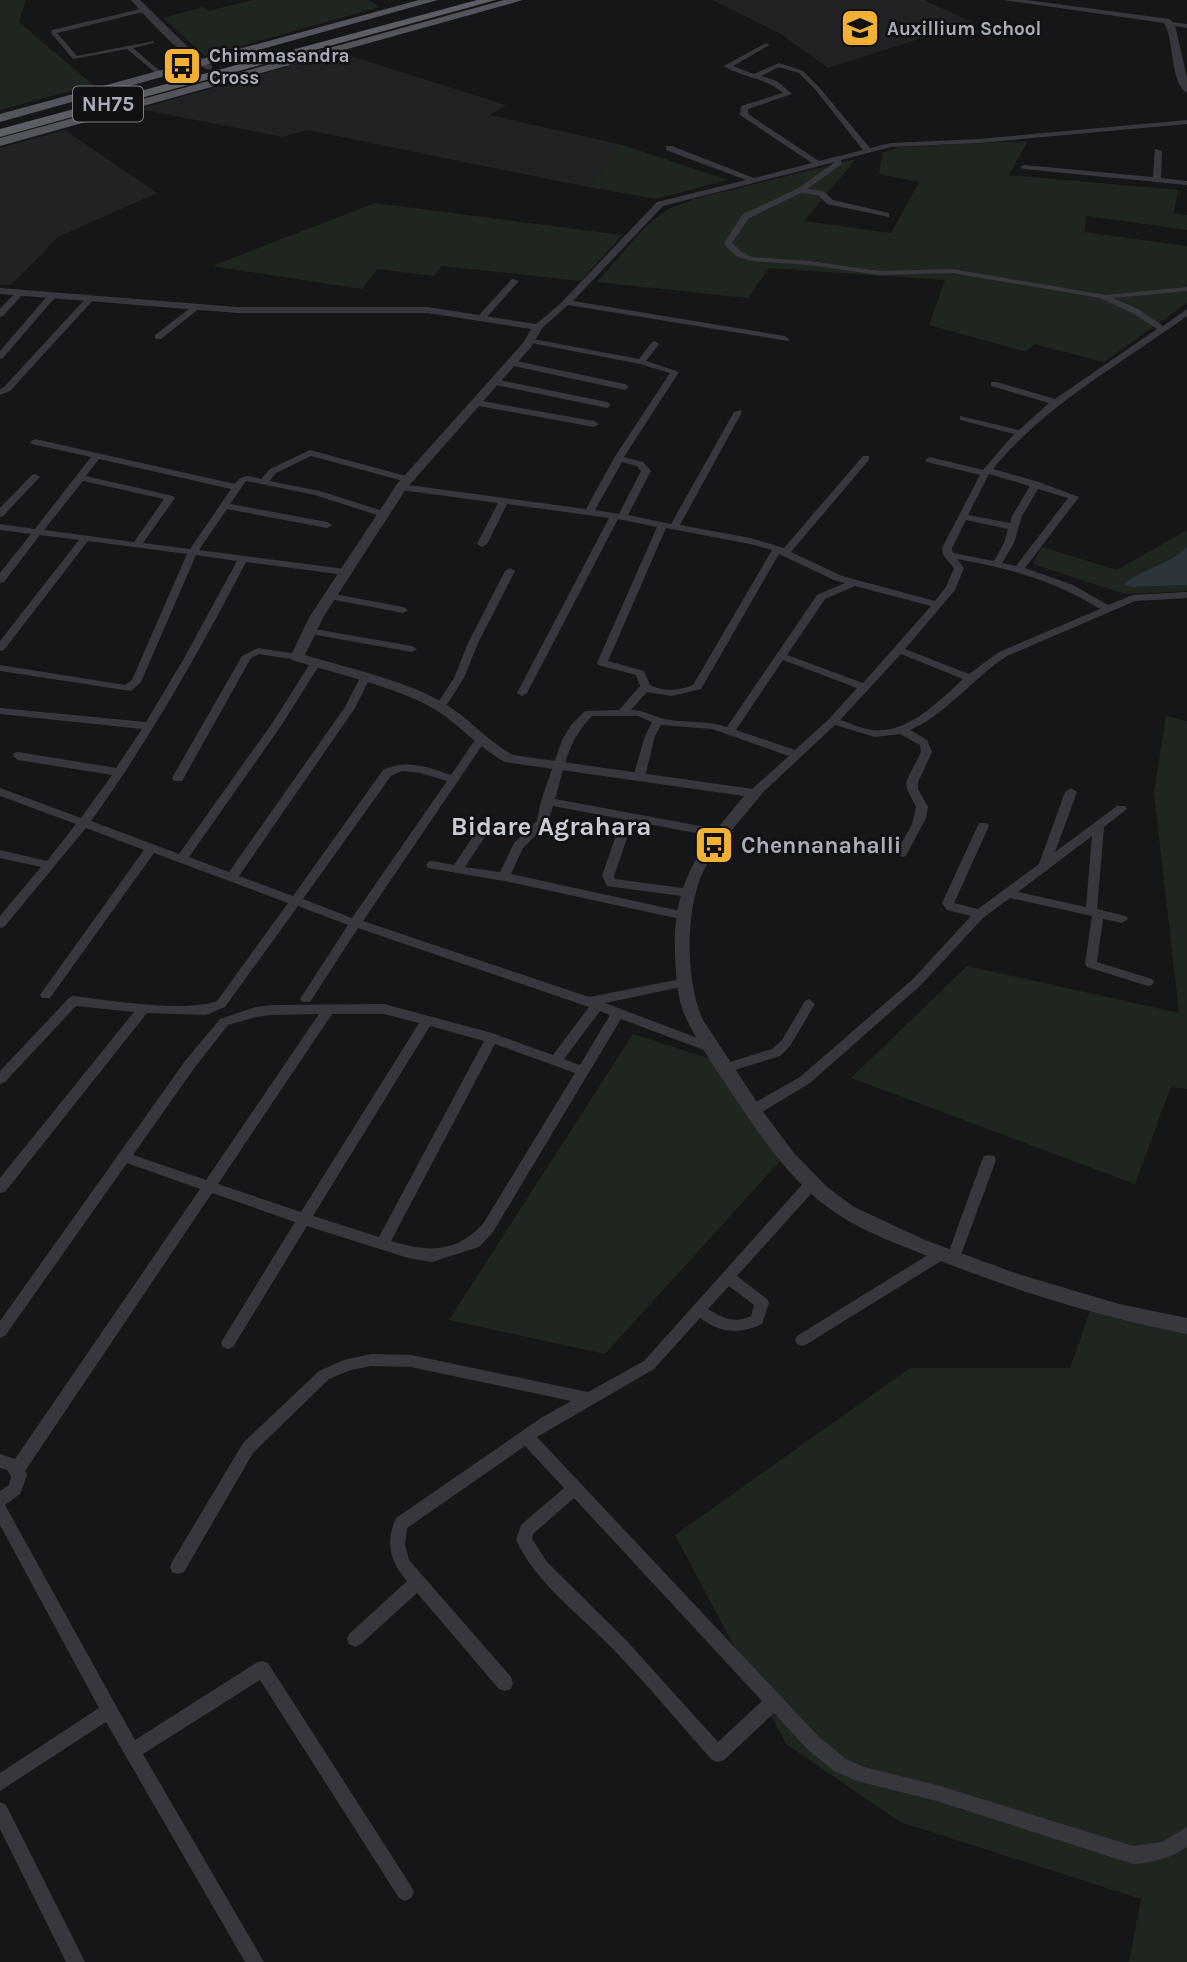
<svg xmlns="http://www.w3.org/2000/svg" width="1187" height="1962" font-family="Karla,sans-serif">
<rect width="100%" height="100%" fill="#161618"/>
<g fill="#222225">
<polygon points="712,0 924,0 972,22 828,68 781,34"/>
<polygon points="338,52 506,105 490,115 623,145 588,187 307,130 283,137 139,109"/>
<polygon points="65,130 157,193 58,237 11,285 0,285 0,148"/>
</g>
<g fill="#1e261f">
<polygon points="0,0 26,0 19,22 93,85 0,110"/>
<polygon points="253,0 369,0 380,7 205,56 163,18 203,7 208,11"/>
<polygon points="1028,141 1009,175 1178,190 1174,213 1187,215 1187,230 1087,216 1084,232 1187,246 1187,303 1104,362 1034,344 1026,352 929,325 945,280 769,268 748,298 597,282 645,227 668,209 694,199 856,159 804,221 891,233 919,182 879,174 882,153 899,147"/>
<polygon points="623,145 728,180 656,199 588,187"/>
<polygon points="375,203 622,235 581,281 442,266 434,276 378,269 362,289 212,266"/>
<path d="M1187 530V547C1170 564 1143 567 1125 584L1132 587 1187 585V591L1125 594 1033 564 1042 547 1117 570Z"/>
<polygon points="1166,716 1187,721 1187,1089 1171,1087 1135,1184 851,1078 967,966 1179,1013 1154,793"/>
<polygon points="633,1034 711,1059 782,1159 605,1354 449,1320"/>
<polygon points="1090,1311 1187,1329 1187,1962 1129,1962 1141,1899 900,1822 786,1744 675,1535 910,1368 1070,1368"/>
</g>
<path fill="#2c353c" d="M1187 547V585L1132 587 1124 584C1143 568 1170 564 1187 547Z"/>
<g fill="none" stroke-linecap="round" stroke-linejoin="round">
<g fill="#37383d" fill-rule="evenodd">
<polygon points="145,8 148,10 147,11 57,33 77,56 154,41 154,43 133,48 161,72 161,74 157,74 127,49 73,59 51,33 52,30"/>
<polygon points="1171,22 1187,24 1187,28 1169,25 1168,24"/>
<path d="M766 43 769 45 768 46 733 66 754 74 779 63 803 71 818 86 870 148 891 143 979 139 1187 120V124L979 143 891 147 841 160 842 164 807 189 823 191 833 200 889 213V217L827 204 818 195 801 193 749 218 732 243 742 252 752 257 809 261 879 271 952 269 1106 295 1187 287V291L1113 298 1138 309 1163 326 1187 309V316C1121 364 1046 404 993 469L1039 482 1079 497 1025 568 1073 585 1108 605 1133 595 1187 592V598L1135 601 1007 656C973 678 947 714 910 730L927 740 932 752 918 782V789L928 807 926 818 906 856 902 857 896 853 912 824 916 807 907 789 906 782 921 752 920 745 900 734 875 737 835 725 759 796H751L749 793 751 790 789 756 712 729 661 725 655 736 645 777 639 781 633 777 645 736 652 722 638 716H592C567 741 565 766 555 799L722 830 728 834 722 838 553 806 548 823 523 848 511 874 685 912 691 916 689 919 685 920 504 881 428 868 426 865 428 862 432 861 454 865 476 832 480 831 486 835 465 867 500 872 514 843 537 821 541 801 562 740 571 725 585 711 619 710 640 686 636 675 598 665 597 663 657 527 618 519 527 693 522 696 517 693 609 518 507 504 487 544 482 547 477 544 498 503 401 490 396 487 401 484 586 509 614 458 670 373 640 364 531 343 528 342V338L639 359 652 342 655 341 659 344 646 361 679 372 624 457 643 462 651 471 628 515 671 524 734 412 741 410 742 412 680 525 750 538 784 548 863 456H869V460L791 552 842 576 935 601 946 587 954 568 943 555 942 548 980 475 927 462 925 460 930 457 983 470 1014 434 960 420V416L1019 430 1049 403 991 386V382H997L1055 399 1157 329 1132 313 1100 298 952 273 879 275 809 265 751 261 736 256 725 245 724 243 743 214 797 189 835 162 663 206 573 301 785 336 789 339 788 341 568 305 541 329H535V325L559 305 657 202 746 180 666 150V146H672L754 178 812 163 740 115 741 106 783 93C767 78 743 78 724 66ZM779 67 799 73 814 88 863 150 819 161 748 114V109L792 94 777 81 761 76ZM622 462 637 466 641 471 619 514 595 510ZM989 474 1030 486 1012 516 1010 523 968 515ZM1038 489 1068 498 1016 566 1002 563 1014 543 1022 516ZM966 520 1008 529 1004 543 994 561 953 553 952 548ZM666 528 750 544 772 550 693 685C679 691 664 692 650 685L644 671 608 661ZM779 554 834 580 845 583 817 595 727 727C706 720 685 723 664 719 652 716 644 710 631 710L647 692 672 696 701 689ZM957 559C1008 568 1056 581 1100 609L999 652 969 674 905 649 955 590 964 568ZM855 586 931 606 863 683 787 655 825 599ZM901 654 963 679C939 701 908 734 873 730 862 729 851 723 840 720ZM783 660 857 688 829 719 795 750 736 730Z"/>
<polygon points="1155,149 1162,151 1161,178 1187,181 1187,185 1024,169 1020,167 1024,165 1153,177"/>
<polygon points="512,279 519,281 485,319 479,319 479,315"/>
<polygon points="17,291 24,293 3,316 0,317 0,309"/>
<polygon points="50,293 57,295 3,358 0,359 0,351"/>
<polygon points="88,296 95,298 10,391 0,395 0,389 4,387"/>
<polygon points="194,305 201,307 161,339 155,339 155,335"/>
<polygon points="512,360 625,384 629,387 625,390 509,365 509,361"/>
<polygon points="494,379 607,402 611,405 607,408 491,384 491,380"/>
<polygon points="476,400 594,421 599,424 594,427 473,405 472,403"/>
<path d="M35 439 235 484C243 473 248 476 261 479L270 469 310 450 410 477 412 479 407 482 311 456 276 473 269 481 320 491 386 512V516L383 517 315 495 246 481 230 504 327 522 332 525 327 528 227 509 199 550 345 569 350 572 345 575 246 562C199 652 150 739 91 821L179 854 273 722 311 662H319L320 664 281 726 189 857 229 872 345 707 361 676H369L370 678 355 708 239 876 293 896 383 770C406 759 428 767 451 775L477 737H485L486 739 485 741 363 921 589 997 686 978 690 979 692 982 686 986 605 1003 716 1045 718 1048 716 1051 712 1053 621 1019 493 1232 479 1247 432 1262 408 1258 307 1226 233 1347 228 1349 223 1347 221 1343 223 1339 295 1222 212 1193 25 1471 27 1475 20 1494 5 1505 135 1740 256 1663 262 1661 268 1663 411 1886 414 1892 411 1898 405 1901 399 1898 260 1680 143 1754 264 1962H245L106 1722 0 1791V1773L99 1708 0 1525V1491L9 1485 11 1476 7 1470 0 1468V1454L15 1459 200 1189 127 1163 5 1336 0 1338V1321L185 1061 220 1019 256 1007 271 1005 384 1004 492 1033 553 1055 589 1007 358 928 310 1002H302L300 999 302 996 348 925 298 906 225 1007 206 1015 147 1013 5 1192 0 1193V1178L134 1012 76 1006 5 1082 0 1084V1071L69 998 73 996C107 1000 187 1013 217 1001L288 903 154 853 50 998H42L40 995 42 992 144 850 86 828 4 927 0 928V916L41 867 0 858V850L47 861 76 824 0 796V788L81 818 112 775 18 760 13 756 14 753 18 752 116 768 142 729 0 714V708L146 722 183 660 237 561 196 555 141 682 131 691 0 671V665L125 685 132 680 187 554 88 541 4 650 0 651V641L79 540 40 535 4 582 0 583V573L31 534 0 530V524L35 529 91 457 32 444 30 442ZM99 459 231 489 190 549 143 543 175 498 173 496 86 476ZM83 481 164 499 134 542 44 530ZM402 771 420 773 447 781 352 918 303 899 391 776ZM600 1011 610 1015 580 1065 564 1059ZM319 1014 206 1180 133 1155 195 1067 228 1025 256 1017 271 1015ZM332 1014H384L419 1023 301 1212 218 1184ZM430 1026 484 1041 379 1237 313 1216ZM495 1044 575 1073 483 1224C455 1254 427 1252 391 1241Z"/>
<polygon points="35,474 40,477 38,479 3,516 0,517 0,508 32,475"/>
<polygon points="510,568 515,571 478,643 464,678 444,709 436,709 435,707 454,678 468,643 505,571"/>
<polygon points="329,593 403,607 408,610 403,613 325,598 325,594"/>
<polygon points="309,628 412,646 417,649 412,652 305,633 305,629"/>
<polygon points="258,648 297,654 302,657 297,660 259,654 251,658 182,781 174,781 172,778 242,656"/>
<path d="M1071 788 1077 792 1055 852 1117 806H1125L1127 809 1104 827 1097 909 1126 916 1128 919 1122 923 1103 919 1097 962 1152 979 1154 982 1152 985 1148 986 1087 967 1085 964 1092 916 1010 898 984 917 921 985 810 1083 757 1115H747L745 1111 747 1107 800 1077 913 979 971 916 947 910 942 903 979 823H987L989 826 954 903 978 909 1039 864 1065 792ZM1092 836 1086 907 1018 892Z"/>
<polygon points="621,834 627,838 614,876 615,879 689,889 693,890 695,893 693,896 689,897 607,886 602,876 615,838"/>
<polygon points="809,999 815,1004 790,1046 780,1056 725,1073 720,1071 719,1068 720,1065 772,1049 782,1040 805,1001"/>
<polygon points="989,1155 994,1156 996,1160 958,1263 953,1265 948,1263 946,1259 948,1254 946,1258 807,1344 802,1346 797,1344 795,1340 797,1336 936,1250 941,1248 946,1250 948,1254 982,1160 984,1156"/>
<path d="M813 1177 818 1178 820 1182 818 1186 737 1276 767 1299 769 1303 762 1324C738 1335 721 1333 700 1318L654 1369 537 1437 819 1737 846 1759 864 1767 937 1785 1133 1846 1162 1842 1187 1827V1847C1171 1858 1152 1863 1133 1864L937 1801 857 1781 834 1771 807 1749 774 1713 724 1760 718 1762 712 1760C679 1723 647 1684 612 1648 579 1614 536 1583 516 1540L521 1525 564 1488 525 1446 407 1528 405 1544 409 1560 511 1677 513 1683 511 1689 505 1691 499 1689 417 1593 361 1644 355 1647 349 1644 347 1639 349 1634 407 1581C390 1562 385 1542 396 1518L541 1418 571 1401 411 1367 371 1366 351 1370 329 1379 253 1453 184 1572 178 1574 172 1572 170 1567 172 1562 243 1443 319 1371 344 1360 371 1354 411 1355 588 1392 644 1361 808 1178ZM729 1286 754 1305 751 1316C734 1324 723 1318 708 1309ZM574 1498 762 1701 718 1742 625 1639 547 1562 532 1539 533 1534Z"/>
<polygon points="0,1802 6,1805 85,1962 66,1962 0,1829"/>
</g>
<g fill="#37383d" fill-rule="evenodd">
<path d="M131 0H140L191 50 212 66V70C194 70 144 15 131 0Z"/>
<path d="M1003 0H1026L1170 19 1175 25 1187 78V93C1169 82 1175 40 1164 23Z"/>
<path d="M0 288 237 307H428L542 325 543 327 531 347 406 489 324 616 305 655C350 669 402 679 444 703 469 718 487 741 513 755L760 790 762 793 760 796C741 820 718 843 704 870 685 908 685 981 703 1020L764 1113 794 1153 827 1187 854 1207 925 1240 1018 1274 1119 1304 1187 1318V1334C1100 1317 1016 1291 933 1258 902 1246 870 1234 842 1217 798 1190 767 1146 739 1104 721 1076 700 1048 686 1018 677 1000 676 976 675 956 673 879 698 852 744 796L505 762C479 748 461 726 436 710 400 688 334 673 292 660L290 657 310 616 397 484 523 343 531 329 428 313H237L0 294Z"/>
</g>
<g fill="#53555c" fill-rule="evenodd">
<polygon points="419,0 438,0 0,122 0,114"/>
<polygon points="504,0 523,0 0,146 0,138"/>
</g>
<polygon fill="#5b5e65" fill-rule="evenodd" points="477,0 496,0 0,137 0,129"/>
</g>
<defs>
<g id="school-square" transform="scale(2.0125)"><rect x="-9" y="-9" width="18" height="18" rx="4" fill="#f2b134" stroke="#111113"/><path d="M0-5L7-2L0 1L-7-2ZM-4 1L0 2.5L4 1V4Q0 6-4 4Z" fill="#111"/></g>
<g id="bus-square" transform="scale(2.0125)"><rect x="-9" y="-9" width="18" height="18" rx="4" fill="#f2b134" stroke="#111113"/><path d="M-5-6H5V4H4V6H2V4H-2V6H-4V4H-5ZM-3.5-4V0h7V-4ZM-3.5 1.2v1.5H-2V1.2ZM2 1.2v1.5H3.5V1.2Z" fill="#111"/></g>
</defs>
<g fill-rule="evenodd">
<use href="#school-square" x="860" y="28"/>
<use href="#bus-square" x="182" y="66"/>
<use href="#bus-square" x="714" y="845"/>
</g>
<g text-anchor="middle" stroke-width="5" stroke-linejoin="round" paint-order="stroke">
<g font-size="19" font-weight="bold" fill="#a8adb8" stroke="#111113" text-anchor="start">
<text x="887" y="35">Auxillium School</text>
<text x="209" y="62">Chimmasandra<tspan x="209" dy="22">Cross</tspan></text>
</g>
<rect fill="#111113" stroke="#7b7e86" stroke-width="2" x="73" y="86.5" width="70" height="35" rx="5"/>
<g font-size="21" font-weight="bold" fill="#a8adb8">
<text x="108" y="111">NH75</text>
</g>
<g font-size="23" font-weight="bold" fill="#a8adb8" stroke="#111113" text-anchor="start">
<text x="741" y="853">Chennanahalli</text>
</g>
<g font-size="26" font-weight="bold" fill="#c9ccd4" stroke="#111113">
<text x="551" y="835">Bidare Agrahara</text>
</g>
</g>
</svg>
